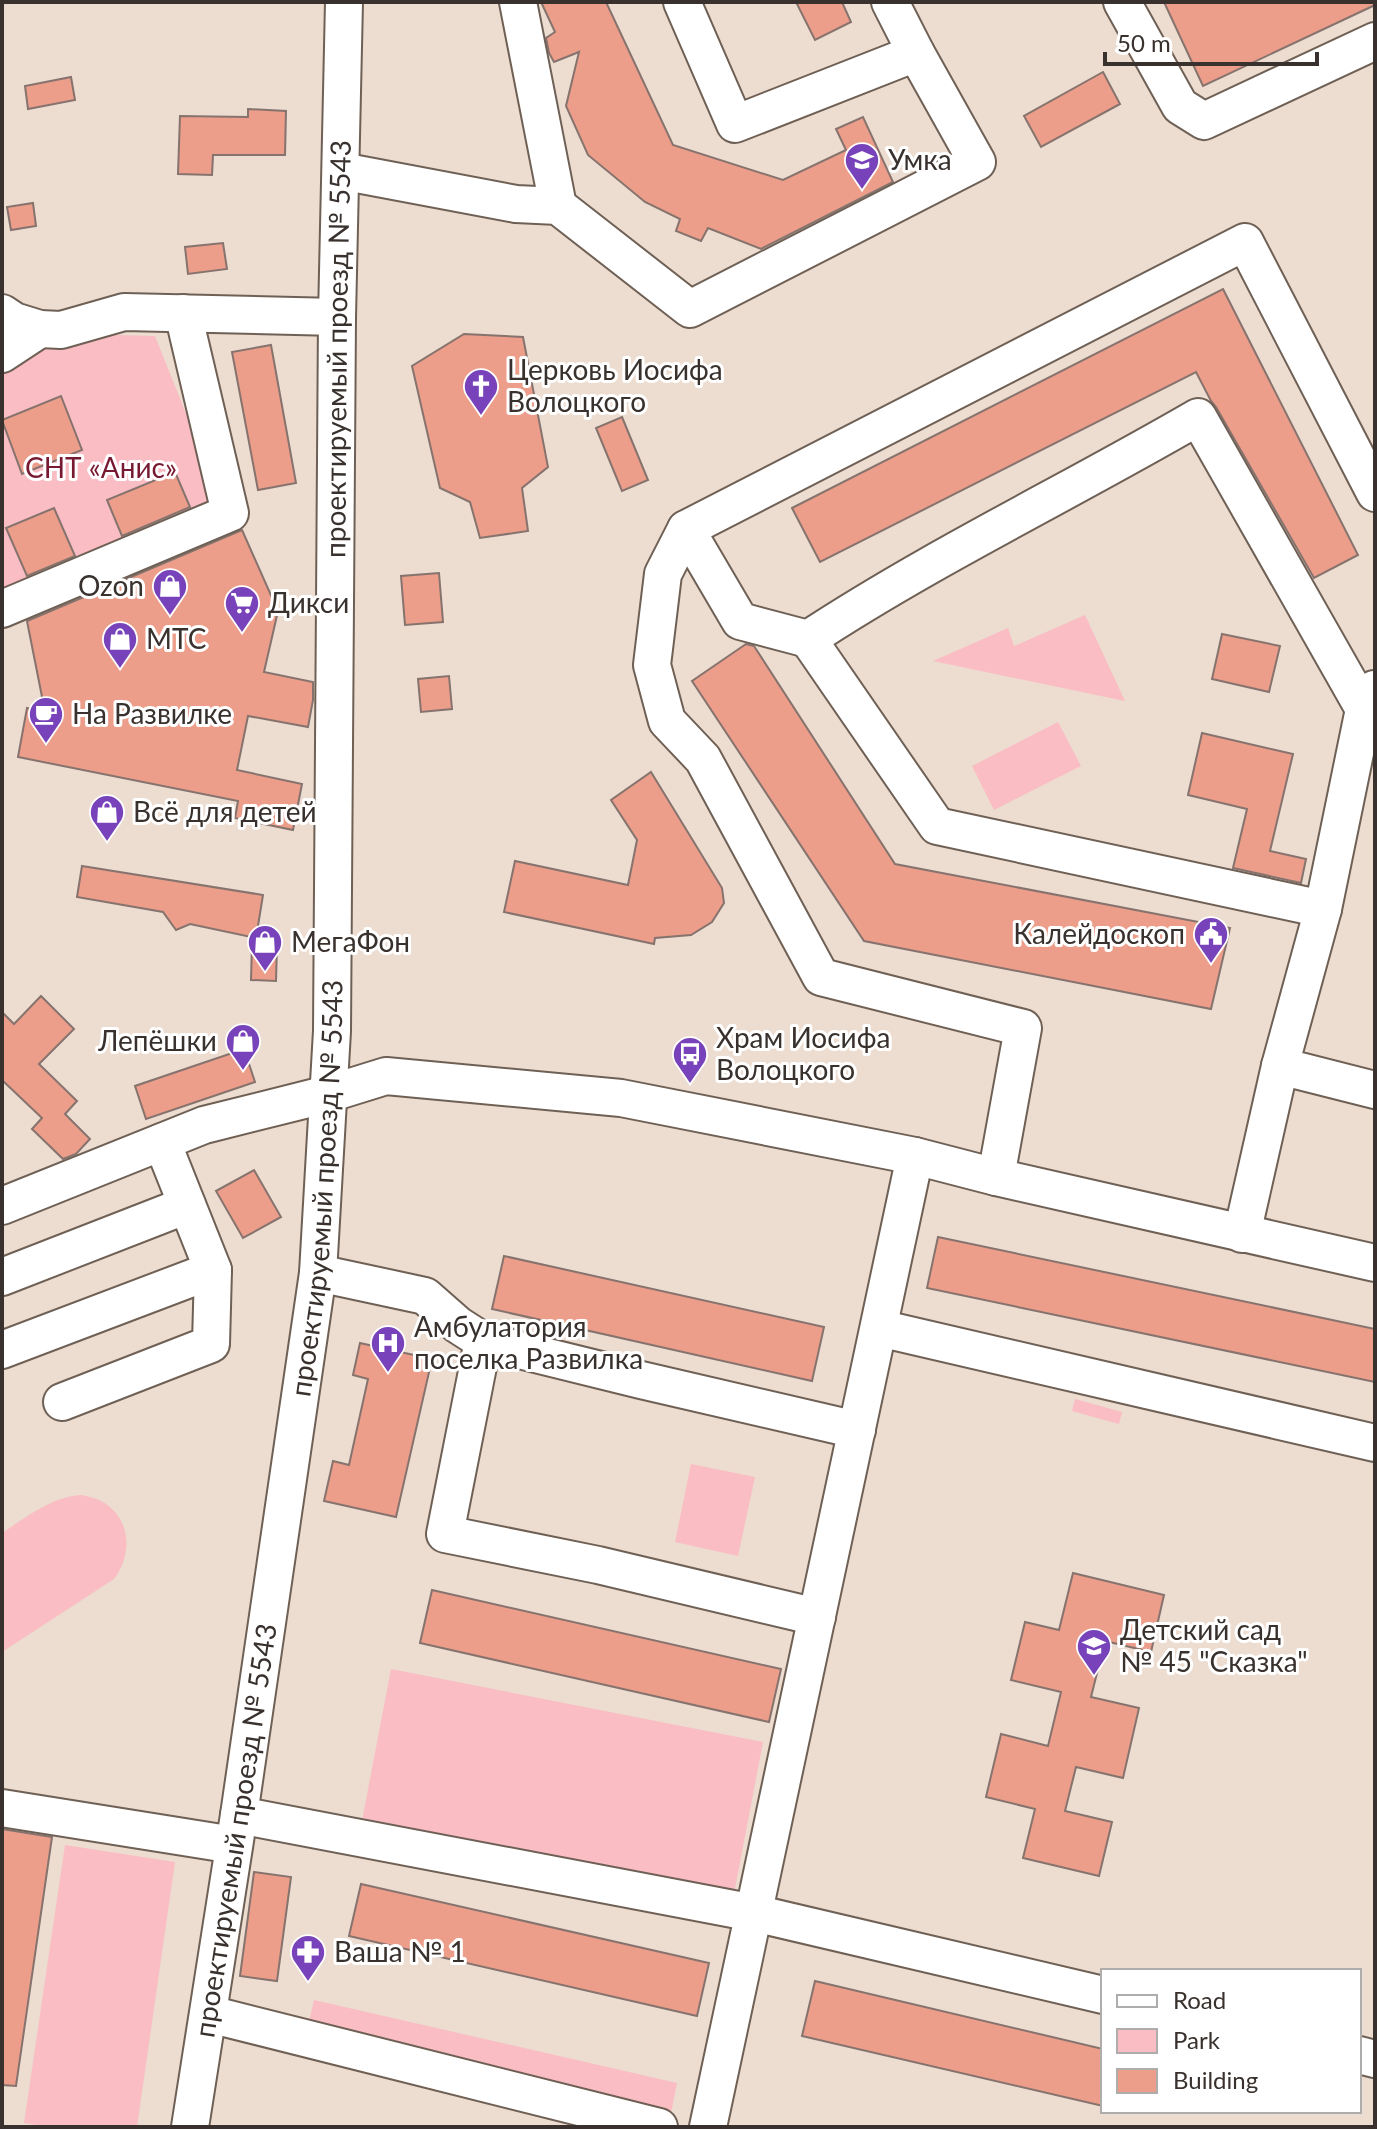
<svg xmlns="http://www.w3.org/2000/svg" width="1377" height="2129" font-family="Lato,sans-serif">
<rect width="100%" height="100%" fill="#eddcd0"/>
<g fill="#f9bdc3">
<polygon points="78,334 155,336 229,521 2,618 2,336"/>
<polygon points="1085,615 1125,701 933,661 1008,628 1014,646"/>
<polygon points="1058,722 1081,766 994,810 972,766"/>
<polygon points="1075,1399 1122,1412 1119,1424 1072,1411"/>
<polygon points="691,1464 755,1477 738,1556 675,1542"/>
<path d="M81 1495C92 1497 103 1500 111 1508 132 1527 130 1558 114 1579L2 1652V1533C27 1517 51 1497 81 1495Z"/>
<polygon points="391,1669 763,1742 733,1899 361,1826"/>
<polygon points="65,1845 175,1862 137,2127 48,2127 24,2123"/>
<polygon points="314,2000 677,2083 670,2118 306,2035"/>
</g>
<g fill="#ec9e8a" stroke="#86736e" stroke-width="2">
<polygon points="541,2 606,2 673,145 783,180 846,150 836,129 863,117 893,182 761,249 708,228 701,241 676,231 680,219 645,202 588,155 566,106 579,52 554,62 549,53 546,38 555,32"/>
<polygon points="796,2 842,2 851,22 815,40"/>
<polygon points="1164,2 1375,2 1375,5 1203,86"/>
<polygon points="1103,72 1120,104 1041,147 1024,116"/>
<polygon points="71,77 75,100 28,109 25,86"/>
<polygon points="248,109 286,111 285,155 213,155 212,175 178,174 180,116 248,117"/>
<polygon points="33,203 36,226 11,230 7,207"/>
<polygon points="223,243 227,269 188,274 185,247"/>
<polygon points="1223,289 1358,555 1314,578 1216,407 1211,401 1196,372 820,562 792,508"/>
<polygon points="464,334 523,337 548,467 522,488 528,531 480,538 470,502 440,488 412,366"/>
<polygon points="271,345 296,483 258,490 232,352"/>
<polygon points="61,396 82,450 22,474 2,420"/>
<polygon points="622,417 648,480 622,491 596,428"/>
<polygon points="175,472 190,507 122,536 107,500"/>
<polygon points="54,508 75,556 27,576 6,528"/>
<polygon points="242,530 278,611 264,672 313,682 313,700 308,727 248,716 237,770 302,784 293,830 235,818 238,801 18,757 27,708 45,712 27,621"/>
<polygon points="439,573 443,622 405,625 401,576"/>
<polygon points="1222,634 1280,646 1269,692 1212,679"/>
<polygon points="746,644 754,646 895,864 1230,928 1211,1009 864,941 692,681"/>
<polygon points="449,676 452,709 421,712 418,679"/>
<polygon points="1202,733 1293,754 1270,851 1306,859 1301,883 1233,868 1247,809 1188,795"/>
<polygon points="651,772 722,888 724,903 712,922 691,935 655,938 654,944 504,912 515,861 628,885 637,840 611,800"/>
<polygon points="82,866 263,895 256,938 190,924 176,930 163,912 77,897"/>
<polygon points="252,944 277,944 276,981 251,980"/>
<polygon points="41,996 74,1029 39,1064 77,1101 65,1114 90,1139 76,1154 63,1159 32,1129 42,1118 2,1080 2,1012 14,1024"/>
<polygon points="244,1049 255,1082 146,1119 135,1086"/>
<polygon points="254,1170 281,1217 243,1238 216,1191"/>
<polygon points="938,1237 1375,1329 1375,1382 927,1288"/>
<polygon points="504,1256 824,1327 812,1381 492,1309"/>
<polygon points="360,1343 432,1359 396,1517 324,1501 333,1461 349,1465 368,1379 353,1375"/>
<polygon points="1073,1573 1164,1595 1151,1652 1105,1641 1091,1697 1139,1708 1123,1778 1076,1767 1065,1811 1112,1822 1099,1876 1023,1858 1035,1809 986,1797 1001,1734 1048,1746 1061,1692 1011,1680 1025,1622 1059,1630"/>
<polygon points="432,1590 781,1669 769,1722 420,1643"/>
<polygon points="2,1829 52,1837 16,2086 2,2085"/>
<polygon points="254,1872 291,1877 277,1981 240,1976"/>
<polygon points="361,1884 709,1963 697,2016 349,1936"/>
<polygon points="815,1981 1103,2049 1103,2106 802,2036"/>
</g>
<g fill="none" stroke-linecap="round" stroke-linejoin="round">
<g stroke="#6f6055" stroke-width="40">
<g id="minor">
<polyline points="518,2 558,206"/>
<polyline points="682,2 735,124 916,53"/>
<polyline points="1122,2 1180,106 1204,121 1375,41"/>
<polyline points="341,171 516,204 558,206 690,309 977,162 916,53 890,2"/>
<polyline points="2,313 14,321 40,329 61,330 124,312 337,317"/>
<polyline points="2,354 40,329"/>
<path d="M686 529 740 621 808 639C933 557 1069 492 1198 417L1364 709"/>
<polyline points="2,609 230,513 183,313"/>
<polyline points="808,639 937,826 1323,909"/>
<polyline points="1374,689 1364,709 1323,909 1280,1066 1375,1090"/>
<polyline points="996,1177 1023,1028 821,977 703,759 667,721 652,665 663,574 686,529 1245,242 1375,493"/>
<polyline points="2,1206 204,1125 328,1094 386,1076 621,1098 915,1156 996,1177 1375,1263"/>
<polyline points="1242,1234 1280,1066"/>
<polyline points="318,1273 425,1296 458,1325 483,1341 641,1380 857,1430"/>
<polyline points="2,1277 187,1205"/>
<polyline points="879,1328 1375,1443"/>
<polyline points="483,1341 445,1534 598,1565 817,1617"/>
<polyline points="2,1350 213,1270 162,1142"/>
<polyline points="62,1402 211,1344 213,1270"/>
<polyline points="2,1808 234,1845"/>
<polyline points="239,1815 754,1913 1103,1995"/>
<polyline points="209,2014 659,2127"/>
<polyline points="1359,2055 1375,2059"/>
<path id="s1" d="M190 2127 239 1815 318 1273 332 1031 337 317 344 2"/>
<polyline points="708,2127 915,1156"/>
</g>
</g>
<use href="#minor" stroke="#fff" stroke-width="36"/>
</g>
<defs>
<g id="school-pin" transform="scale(1.8)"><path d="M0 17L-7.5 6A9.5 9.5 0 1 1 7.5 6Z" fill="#7843ba" stroke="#fff"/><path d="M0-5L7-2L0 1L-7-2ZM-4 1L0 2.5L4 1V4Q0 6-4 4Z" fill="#fff"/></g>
<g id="church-pin" transform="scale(1.8)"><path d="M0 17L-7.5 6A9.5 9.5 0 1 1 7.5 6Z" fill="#7843ba" stroke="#fff"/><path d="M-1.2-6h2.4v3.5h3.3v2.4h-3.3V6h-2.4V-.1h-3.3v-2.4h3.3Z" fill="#fff"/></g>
<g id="shop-pin" transform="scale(1.8)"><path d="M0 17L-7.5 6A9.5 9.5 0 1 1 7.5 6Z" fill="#7843ba" stroke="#fff"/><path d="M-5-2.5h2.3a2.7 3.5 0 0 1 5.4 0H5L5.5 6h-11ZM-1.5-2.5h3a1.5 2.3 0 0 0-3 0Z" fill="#fff"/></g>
<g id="supermarket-pin" transform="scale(1.8)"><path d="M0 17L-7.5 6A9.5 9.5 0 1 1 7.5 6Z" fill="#7843ba" stroke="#fff"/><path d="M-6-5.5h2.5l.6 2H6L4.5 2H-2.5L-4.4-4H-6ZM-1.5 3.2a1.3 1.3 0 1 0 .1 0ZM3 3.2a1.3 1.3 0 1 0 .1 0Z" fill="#fff"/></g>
<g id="cafe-pin" transform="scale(1.8)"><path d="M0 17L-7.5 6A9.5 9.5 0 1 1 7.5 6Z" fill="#7843ba" stroke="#fff"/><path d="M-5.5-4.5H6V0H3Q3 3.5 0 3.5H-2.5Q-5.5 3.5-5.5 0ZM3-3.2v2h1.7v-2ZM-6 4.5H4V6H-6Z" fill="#fff"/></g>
<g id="civic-pin" transform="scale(1.8)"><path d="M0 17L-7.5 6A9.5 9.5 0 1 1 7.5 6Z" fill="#7843ba" stroke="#fff"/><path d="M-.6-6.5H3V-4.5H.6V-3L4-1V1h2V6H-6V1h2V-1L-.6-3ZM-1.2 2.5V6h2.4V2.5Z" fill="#fff"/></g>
<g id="bus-pin" transform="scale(1.8)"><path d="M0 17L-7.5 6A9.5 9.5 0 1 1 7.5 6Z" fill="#7843ba" stroke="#fff"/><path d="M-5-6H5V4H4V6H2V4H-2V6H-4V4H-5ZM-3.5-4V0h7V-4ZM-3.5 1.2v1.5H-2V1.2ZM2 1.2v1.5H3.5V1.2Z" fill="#fff"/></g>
<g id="hospital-pin" transform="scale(1.8)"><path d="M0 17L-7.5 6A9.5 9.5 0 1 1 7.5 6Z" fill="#7843ba" stroke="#fff"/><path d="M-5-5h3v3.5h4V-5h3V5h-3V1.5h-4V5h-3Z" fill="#fff"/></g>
<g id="pharmacy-pin" transform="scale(1.8)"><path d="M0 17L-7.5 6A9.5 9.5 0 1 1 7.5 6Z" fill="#7843ba" stroke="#fff"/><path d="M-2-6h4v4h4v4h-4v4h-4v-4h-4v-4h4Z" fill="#fff"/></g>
</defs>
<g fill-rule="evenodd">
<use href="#school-pin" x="862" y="160"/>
<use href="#church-pin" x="481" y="386"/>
<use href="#shop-pin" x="170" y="586"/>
<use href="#supermarket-pin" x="242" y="603"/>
<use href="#shop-pin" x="120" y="639"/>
<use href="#cafe-pin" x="46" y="714"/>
<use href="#shop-pin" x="107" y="812"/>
<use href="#civic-pin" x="1211" y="934"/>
<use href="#shop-pin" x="265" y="942"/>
<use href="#shop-pin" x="243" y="1041"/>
<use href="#bus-pin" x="690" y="1054"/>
<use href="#hospital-pin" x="388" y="1343"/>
<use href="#school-pin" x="1094" y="1646"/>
<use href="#pharmacy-pin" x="308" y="1952"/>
</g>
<g text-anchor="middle" stroke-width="6" stroke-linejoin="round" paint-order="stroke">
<g font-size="28" fill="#38312d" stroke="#fff" text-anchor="start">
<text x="888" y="170">Умка</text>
<text x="507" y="380">Церковь Иосифа<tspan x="507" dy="32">Волоцкого</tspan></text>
<text x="144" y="596" text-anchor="end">Ozon</text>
<text x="268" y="613">Дикси</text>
<text x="146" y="649">МТС</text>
<text x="72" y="724">На Развилке</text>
<text x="133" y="822">Всё для детей</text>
<text x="1185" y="944" text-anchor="end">Калейдоскоп</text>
<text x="291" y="952">МегаФон</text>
<text x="716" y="1048">Храм Иосифа<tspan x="716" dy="32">Волоцкого</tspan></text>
<text x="217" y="1051" text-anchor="end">Лепёшки</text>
<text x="414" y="1337">Амбулатория<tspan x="414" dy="32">поселка Развилка</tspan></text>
<text x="1120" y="1640">Детский сад<tspan x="1120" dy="32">№ 45 "Сказка"</tspan></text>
<text x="334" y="1962">Ваша № 1</text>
</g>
<g font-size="28" fill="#38312d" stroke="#fff">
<text dy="10" stroke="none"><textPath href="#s1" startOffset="1788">проектируемый проезд № 5543</textPath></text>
<text dy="10" stroke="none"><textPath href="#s1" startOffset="948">проектируемый проезд № 5543</textPath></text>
<text dy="10" stroke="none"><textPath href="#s1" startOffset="300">проектируемый проезд № 5543</textPath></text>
</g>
<g font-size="28" fill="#771931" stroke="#fff">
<text x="101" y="478">СНТ «Анис»</text>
</g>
</g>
<rect width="1377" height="2129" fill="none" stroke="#38312d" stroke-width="8"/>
<rect x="1101" y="1969" width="260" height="144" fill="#ffffff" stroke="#afadab" stroke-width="2"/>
<rect x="1117" y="1995" width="40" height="12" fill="#ffffff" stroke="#afadab" stroke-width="2"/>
<text x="1173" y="2009" font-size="24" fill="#38312d">Road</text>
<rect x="1117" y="2029" width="40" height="24" fill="#f9bdc3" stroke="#afadab" stroke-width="2"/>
<text x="1173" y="2049" font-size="24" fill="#38312d">Park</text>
<rect x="1117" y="2069" width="40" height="24" fill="#ec9e8a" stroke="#afadab" stroke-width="2"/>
<text x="1173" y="2089" font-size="24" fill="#38312d">Building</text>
<path d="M1105 52v12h212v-12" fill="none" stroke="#38312d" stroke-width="4"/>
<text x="1117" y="52" font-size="24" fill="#38312d" stroke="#ffffff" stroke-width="6" paint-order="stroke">50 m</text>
</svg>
